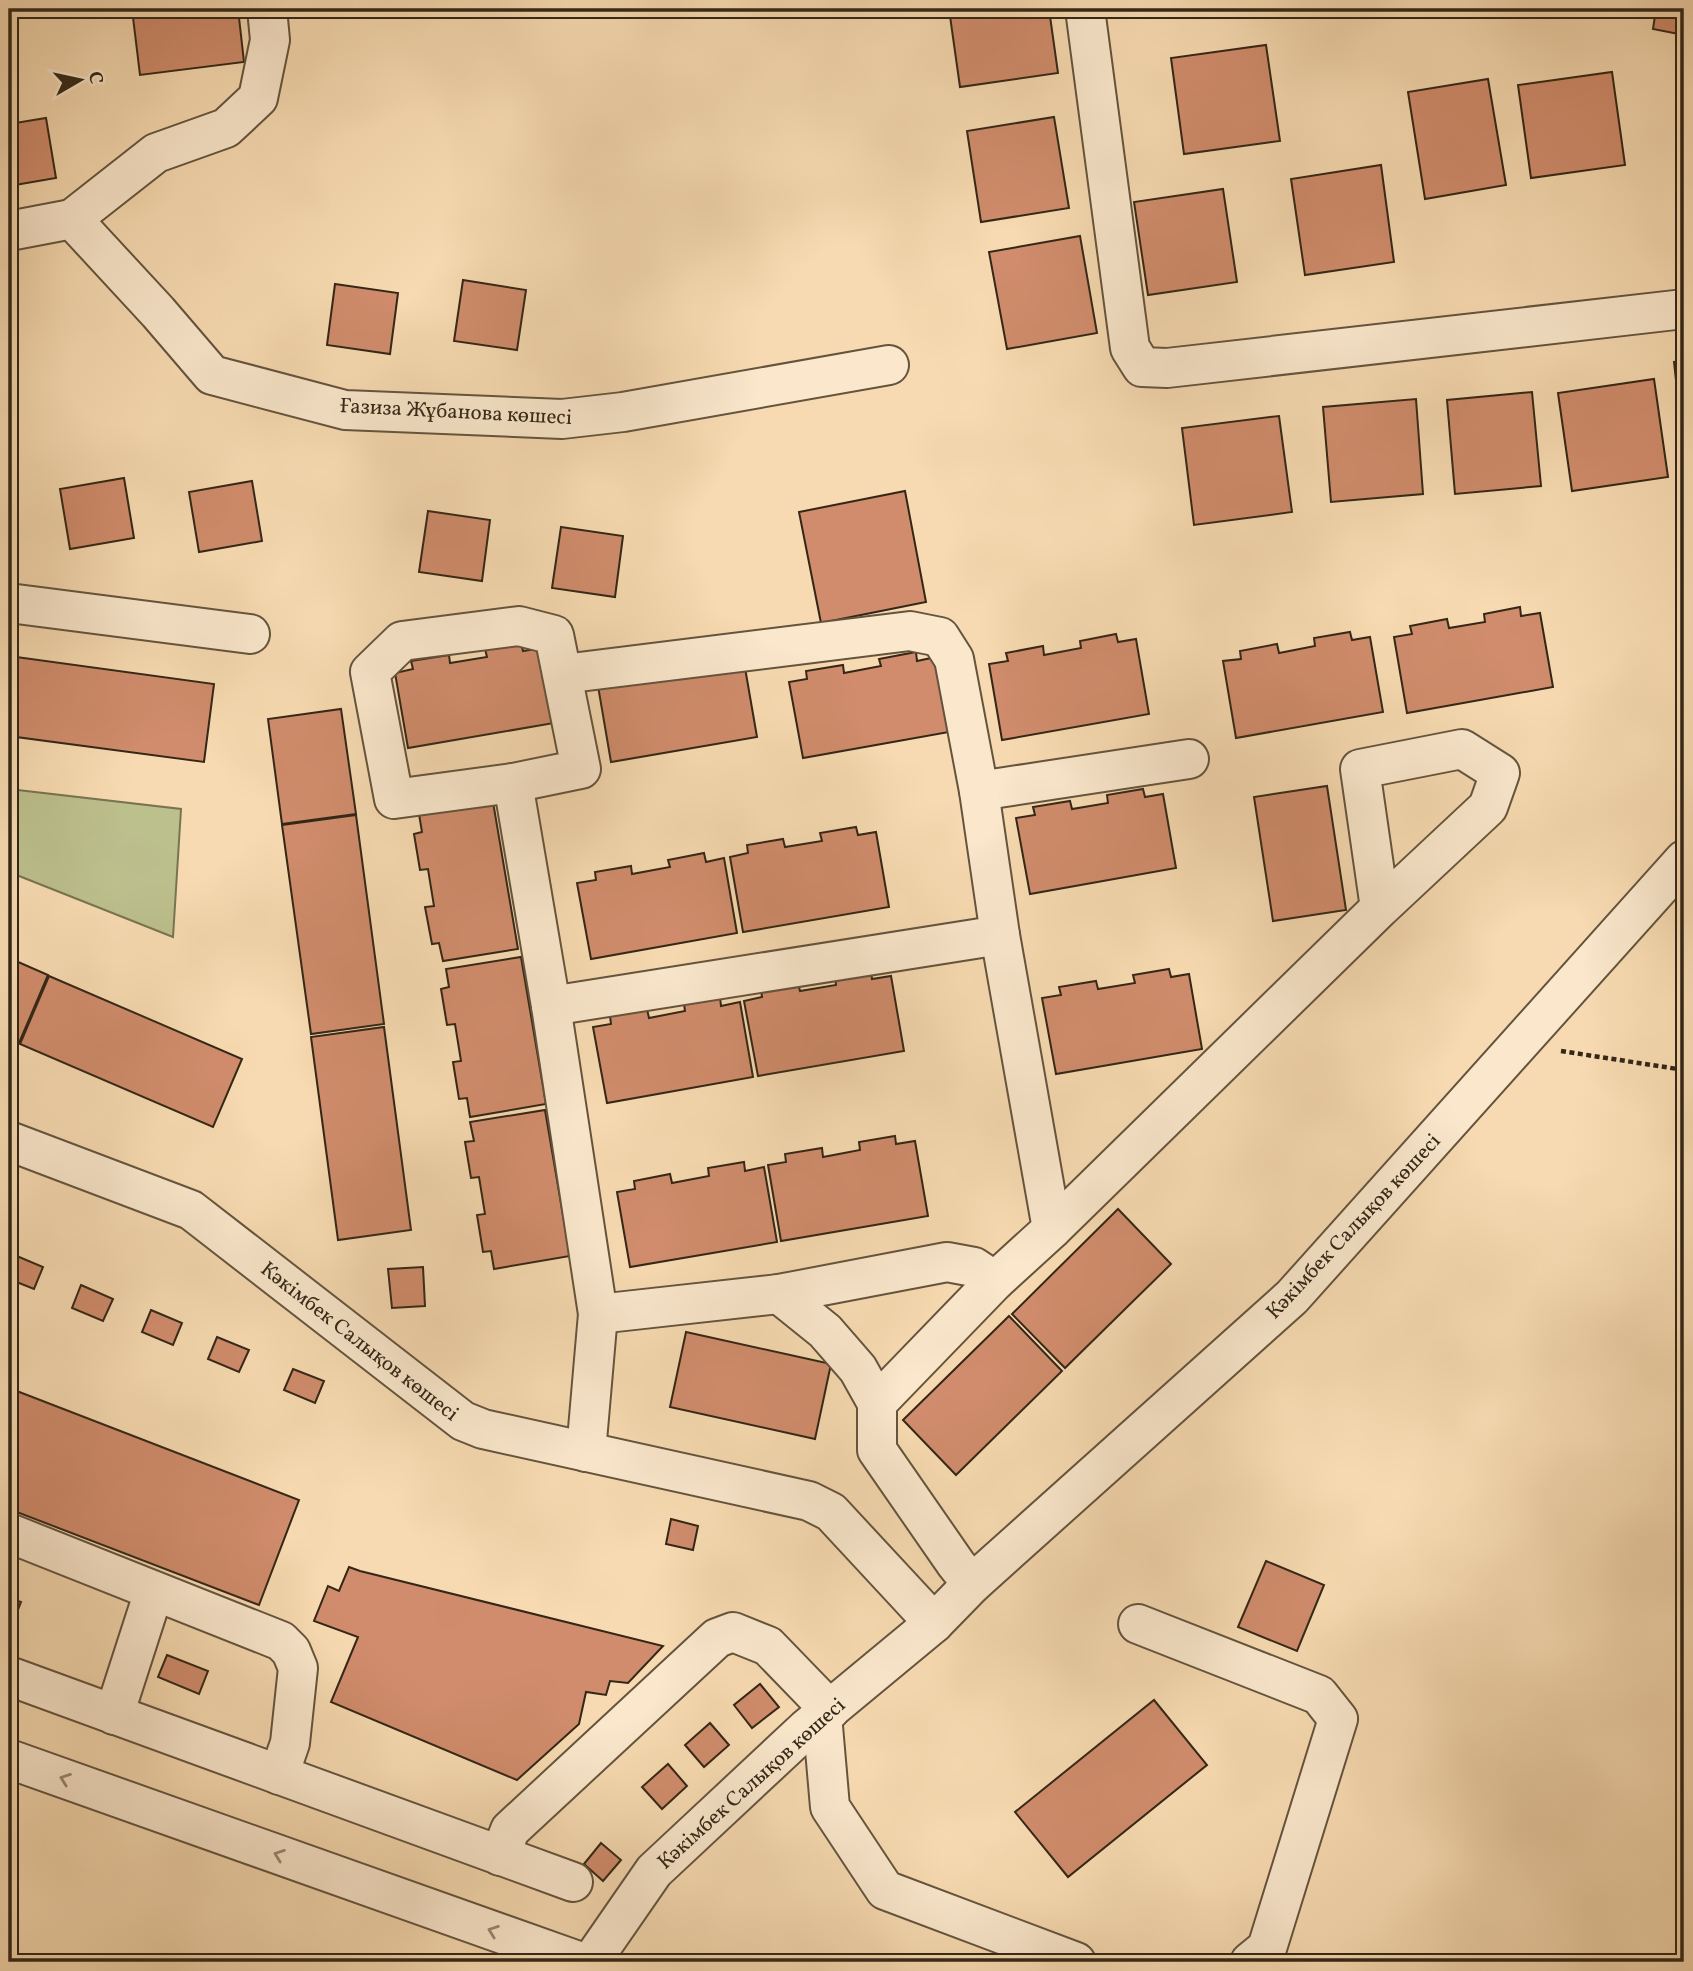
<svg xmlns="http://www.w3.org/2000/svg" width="1693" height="1971" font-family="Vollkorn,serif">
<rect width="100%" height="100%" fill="#f7dab1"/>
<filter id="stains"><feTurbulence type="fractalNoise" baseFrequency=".00286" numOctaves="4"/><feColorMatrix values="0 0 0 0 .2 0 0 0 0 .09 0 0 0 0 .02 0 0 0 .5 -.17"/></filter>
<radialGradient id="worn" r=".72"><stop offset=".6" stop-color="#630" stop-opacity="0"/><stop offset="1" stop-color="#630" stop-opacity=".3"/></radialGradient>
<polygon fill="#bcc08d" stroke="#787452" stroke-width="2" points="9,789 181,809 173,937 9,872"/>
<g fill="#d08c6c" stroke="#332717" stroke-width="2">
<polygon points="132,9 238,9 244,62 140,75"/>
<polygon points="949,9 1049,9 1058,73 960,87"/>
<polygon points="1656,9 1684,9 1684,35 1653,29"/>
<polygon points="1266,45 1280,141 1184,154 1171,58"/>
<polygon points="1612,72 1625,165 1531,178 1518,85"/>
<polygon points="1488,79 1506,185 1425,199 1408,92"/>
<polygon points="1054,117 1069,208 981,222 967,131"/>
<polygon points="46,118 56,178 9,186 9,124"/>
<polygon points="1381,165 1394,262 1305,275 1291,179"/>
<polygon points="1223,189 1237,282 1148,295 1134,202"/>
<polygon points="1080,236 1097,333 1007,349 989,252"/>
<polygon points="463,280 526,290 517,350 454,341"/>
<polygon points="335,284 398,293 390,354 327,345"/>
<polygon points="1684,361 1684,425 1681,426 1674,362"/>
<polygon points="1654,379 1668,477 1572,491 1558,393"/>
<polygon points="1532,392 1541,486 1455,494 1447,400"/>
<polygon points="1416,399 1423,494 1331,502 1323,407"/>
<polygon points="1279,416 1292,512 1194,525 1182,428"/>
<polygon points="124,478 134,538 70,549 60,489"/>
<polygon points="252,481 262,541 199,552 189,492"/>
<polygon points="905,491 926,602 821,623 799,512"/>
<polygon points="428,511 490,520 482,581 419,572"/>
<polygon points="561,527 623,536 615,597 552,588"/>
<polygon points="1520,607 1521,616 1540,613 1553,687 1407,713 1394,637 1412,634 1410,626 1447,619 1449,628 1485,622 1484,614"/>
<polygon points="1350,632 1352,640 1370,637 1383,712 1236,738 1223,661 1241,659 1240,651 1277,644 1279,653 1315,646 1314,638"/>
<polygon points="1116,634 1118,642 1136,639 1149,714 1002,740 989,664 1008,661 1006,653 1043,646 1044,655 1081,648 1080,641"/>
<polygon points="521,643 523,651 541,648 554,723 408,748 395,673 413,669 411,661 449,655 450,663 487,657 485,649"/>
<polygon points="916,652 917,661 936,657 949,732 803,758 789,682 807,679 806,671 843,665 844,673 881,666 879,659"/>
<polygon points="9,656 214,684 204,762 9,736"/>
<polygon points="744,662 757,737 611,762 598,686"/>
<polygon points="341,709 356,814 282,824 268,719"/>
<polygon points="1327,786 1346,910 1273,921 1254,797"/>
<polygon points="1143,789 1145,797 1163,794 1176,868 1030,894 1016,818 1035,815 1033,807 1070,801 1072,809 1108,803 1107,795"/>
<polygon points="493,802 518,949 443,961 439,943 432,944 425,907 434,906 428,869 420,870 414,834 422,832 419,814"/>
<polygon points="356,815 384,1024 311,1034 282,825"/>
<polygon points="856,827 858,835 876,832 889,907 743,932 730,857 748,853 747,845 783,839 785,847 822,841 820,833"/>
<polygon points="704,853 706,862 724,858 737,933 591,959 577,883 596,880 595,872 631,866 632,874 670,867 668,860"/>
<polygon points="521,957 546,1104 470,1117 467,1098 459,1099 453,1062 461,1061 455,1024 447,1025 441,989 449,987 446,969"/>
<polygon points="9,958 48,975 19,1043 9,1039"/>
<polygon points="1169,969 1171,977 1189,974 1202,1049 1056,1074 1042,998 1061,995 1059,987 1096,981 1098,989 1135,983 1133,975"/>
<polygon points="871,971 872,979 891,976 904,1051 758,1076 744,1001 762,997 761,990 798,983 800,991 836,985 835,977"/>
<polygon points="49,976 242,1059 213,1127 20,1044"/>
<polygon points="720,997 721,1006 740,1002 753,1077 607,1103 593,1027 611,1024 610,1016 647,1009 649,1018 685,1011 684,1004"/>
<polygon points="384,1027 411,1230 338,1240 311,1037"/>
<polygon points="545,1110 570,1256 494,1269 491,1251 483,1252 477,1215 485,1214 479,1177 471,1178 465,1142 474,1141 470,1122"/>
<polygon points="895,1136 896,1144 915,1141 928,1216 781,1241 768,1165 786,1162 785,1154 822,1148 823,1157 860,1150 859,1142"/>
<polygon points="744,1162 745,1171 764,1167 777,1242 630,1267 617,1192 635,1189 634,1181 670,1174 672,1183 709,1176 708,1168"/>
<polygon points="1118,1209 1171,1264 1065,1368 1012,1314"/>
<polygon points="12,1254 43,1267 34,1289 9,1279 9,1261"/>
<polygon points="423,1267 425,1306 392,1308 388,1269"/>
<polygon points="81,1285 113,1299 103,1321 72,1308"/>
<polygon points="151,1310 182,1323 173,1345 142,1332"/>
<polygon points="1009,1316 1062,1371 956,1475 903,1420"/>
<polygon points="686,1332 831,1364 815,1439 670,1407"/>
<polygon points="217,1337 249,1350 239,1372 208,1359"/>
<polygon points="293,1369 324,1381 315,1403 284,1390"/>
<polygon points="9,1388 299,1500 259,1605 9,1509"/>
<polygon points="671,1519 698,1526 693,1550 666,1544"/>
<polygon points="1266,1561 1324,1585 1297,1651 1238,1627"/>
<polygon points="349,1567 360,1571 663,1646 628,1683 610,1681 606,1695 586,1692 579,1724 517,1780 331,1702 358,1637 314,1621 328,1586 339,1591"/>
<polygon points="9,1597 21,1602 12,1625 9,1623"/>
<polygon points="167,1655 208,1671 199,1694 158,1677"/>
<polygon points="760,1684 779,1707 752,1728 734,1705"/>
<polygon points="1154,1700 1207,1765 1068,1877 1015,1812"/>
<polygon points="710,1723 729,1745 704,1767 685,1745"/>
<polygon points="668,1764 687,1786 662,1809 642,1787"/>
<polygon points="601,1843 621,1860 603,1881 584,1864"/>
</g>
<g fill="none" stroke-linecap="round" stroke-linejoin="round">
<g stroke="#64543e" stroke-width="42">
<g id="minor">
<polyline points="1085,9 1130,348 1142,367 1167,368 1684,309"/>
<polyline points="72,219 156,153 226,128 258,98 270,40 267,9"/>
<polyline points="9,231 72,219 158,312 212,375 345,410 562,419 623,412 889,365"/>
<polyline points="9,603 250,634"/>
<polygon points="519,626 554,635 581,769 513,783 394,799 370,672 402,641"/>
<polyline points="513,783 551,1006 598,1314 586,1452"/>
<polyline points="979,791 1189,759"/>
<polyline points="551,1006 1000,935 979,791 954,659 940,637 910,631 563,674"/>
<polyline points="9,1141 191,1210 463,1421 483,1429 809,1501 831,1512 934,1623"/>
<polyline points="1052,1229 1380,908 1488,807 1500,773 1462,749 1360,769 1380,908"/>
<polyline points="779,1294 825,1331 858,1369 877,1403"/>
<polyline points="598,1314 779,1294 947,1262 974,1267 995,1281"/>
<polyline points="9,1533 281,1641 291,1651 298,1668 290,1743 279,1775"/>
<polyline points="972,1584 956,1564 877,1450 877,1403 995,1281 1052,1229 1000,935"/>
<polyline points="1138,1624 1319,1695 1338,1719 1267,1948 1250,1962"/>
<polyline points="9,1676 573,1882"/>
<polyline points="114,1715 154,1591"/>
<polyline points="822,1715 830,1807 885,1890 1076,1962"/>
<polyline points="9,1759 581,1962"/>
<polyline points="500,1856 510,1830 717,1638 733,1632 768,1646 830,1710"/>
<polyline points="591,1962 654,1871 806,1729 934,1623 972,1584 1292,1297 1684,860"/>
</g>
</g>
<polyline stroke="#332717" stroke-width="4.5" stroke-dasharray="5 3.5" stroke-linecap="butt" points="1561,1051 1684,1070"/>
<use href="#minor" stroke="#fae7cc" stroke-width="38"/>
</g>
<defs><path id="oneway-chevron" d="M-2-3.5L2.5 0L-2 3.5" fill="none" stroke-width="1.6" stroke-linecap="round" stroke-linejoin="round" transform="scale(1.75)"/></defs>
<g stroke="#968772">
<use href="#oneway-chevron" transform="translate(65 1779) rotate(-160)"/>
<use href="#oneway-chevron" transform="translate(279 1855) rotate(-160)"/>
<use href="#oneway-chevron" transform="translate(493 1931) rotate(-160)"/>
</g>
<g text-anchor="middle" stroke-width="5" stroke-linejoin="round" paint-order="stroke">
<g font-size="21" fill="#332717" stroke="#fae7cc">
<text transform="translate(456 411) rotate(3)" y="7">Ғазиза Жұбанова көшесі</text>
<text transform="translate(1353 1226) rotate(-47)" y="7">Кәкімбек Салықов көшесі</text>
<text transform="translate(360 1341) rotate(38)" y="7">Кәкімбек Салықов көшесі</text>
<text transform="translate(751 1783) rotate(-42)" y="7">Кәкімбек Салықов көшесі</text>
</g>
</g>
<rect width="1693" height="1971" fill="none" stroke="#f7dab1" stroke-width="35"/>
<rect x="10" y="10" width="1672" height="1950" fill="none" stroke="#332717" stroke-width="3.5"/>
<rect x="18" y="18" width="1658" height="1936" fill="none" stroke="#332717" stroke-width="2"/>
<g transform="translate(80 80) rotate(81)" stroke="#fae7cc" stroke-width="5" paint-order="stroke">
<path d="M0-5L12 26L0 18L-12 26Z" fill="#332717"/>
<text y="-10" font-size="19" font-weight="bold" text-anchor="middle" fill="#332717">С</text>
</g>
<rect width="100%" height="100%" filter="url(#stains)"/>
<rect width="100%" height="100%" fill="url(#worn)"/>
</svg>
